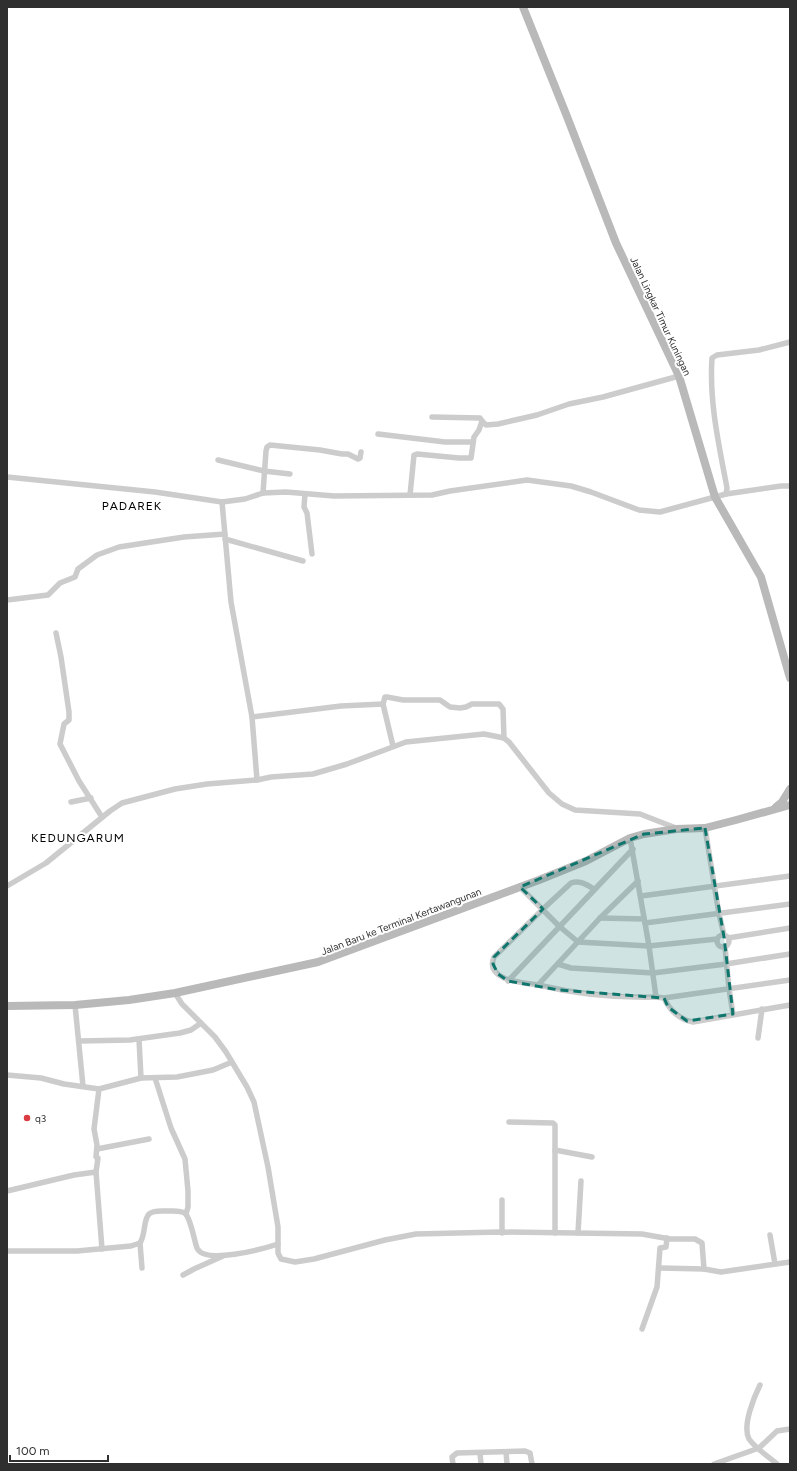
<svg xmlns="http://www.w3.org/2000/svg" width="797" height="1471" font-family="Figtree,sans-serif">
<rect width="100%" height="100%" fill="#fff"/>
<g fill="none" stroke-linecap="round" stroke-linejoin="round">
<g stroke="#ccc" stroke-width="5.5">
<polyline points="432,417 480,418 482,421 486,425 498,424 537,415 569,404 603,397 679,376"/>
<polyline points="378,434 445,442 473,442"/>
<polyline points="218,460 264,471 290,474"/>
<polyline points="7,477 155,492 222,502 231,602 252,717 257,780 207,784 175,789 122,803 110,811 46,863 7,886"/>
<polyline points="263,493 266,451 267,447 270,445 320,450 342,454 348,454 358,459 360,458 361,452"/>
<polyline points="305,494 304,507 307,513 312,554"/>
<path d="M726 494 727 488C719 445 709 402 712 358L717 355 759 350 790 342"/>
<polyline points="410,495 414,455 417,454 459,458 471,458 474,437 479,430 482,421"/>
<polyline points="222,502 245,499 263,493 286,492 334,496 432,495 450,491 527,480 571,486 591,492 639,510 660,512 726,494 781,486 790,486"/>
<polyline points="225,539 303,561"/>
<polyline points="7,600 48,595 60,583 75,577 78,569 97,555 119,547 184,537 225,534"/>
<polyline points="56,633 61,657 69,712 69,720 64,724 60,744 79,781 102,817"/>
<polyline points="383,704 385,697 387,697 403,700 440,700 450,707 460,708 466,707 472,704 499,704 503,709 504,738"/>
<polyline points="252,717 341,706 383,704 393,746"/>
<polyline points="257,780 271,777 313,774 347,764 406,742 484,734 504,738 509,742 549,793 562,804 575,810 640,814 676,828"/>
<polyline points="71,802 91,798"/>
<polyline points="705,828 719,914 724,935"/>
<path d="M630 838 649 946 656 997 664 998C669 1009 679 1020 693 1022L790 1005"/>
<path d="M638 881 600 918 538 985C576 994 617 998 656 997"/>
<polyline points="520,887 559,926 578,942 649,946 717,939"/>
<polyline points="641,896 790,876"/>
<polyline points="600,918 644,919"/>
<polyline points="645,923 790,904"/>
<circle cx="723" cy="941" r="6"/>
<polyline points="728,938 790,928"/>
<polyline points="725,947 729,989 733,1014"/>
<polyline points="558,964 571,968 653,973 726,964 790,954"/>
<polyline points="508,981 633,849"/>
<path d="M538 985C525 983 484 981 494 957L543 909 571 883C580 880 587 885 594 889"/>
<polyline points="175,993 182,1004 215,1037 226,1052 247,1087 254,1102 268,1167 278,1227 278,1253 281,1259 295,1262 314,1259 385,1240 416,1234 500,1232 642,1234 670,1239 695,1239 702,1243 704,1269 721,1272 790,1262"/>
<polyline points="664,998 790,980"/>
<polyline points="75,1005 83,1086"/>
<polyline points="758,1038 762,1009"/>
<polyline points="139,1039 141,1078"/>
<polyline points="80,1041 130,1040 180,1033 191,1030 201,1023"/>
<polyline points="7,1075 41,1078 64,1084 99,1089"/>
<polyline points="155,1078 171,1128 185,1159 188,1191 188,1207 186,1214"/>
<polyline points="509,1122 553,1123 555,1125 555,1233"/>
<polyline points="97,1149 149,1139"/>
<polyline points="555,1150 592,1157"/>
<polyline points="7,1191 74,1175 96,1172"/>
<polyline points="502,1200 502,1233"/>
<polyline points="578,1233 581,1181"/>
<polyline points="770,1235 775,1264"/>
<polyline points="140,1243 142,1268"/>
<polyline points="102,1249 96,1172 98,1158 96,1157 97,1145 94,1129 99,1089 141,1078 177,1077 213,1070 232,1062"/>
<path d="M7 1251H77L131 1246 140 1243C146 1234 143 1220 149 1214 153 1210 161 1211 167 1211 173 1211 180 1210 185 1213 191 1219 194 1240 197 1248 204 1265 263 1249 278 1244"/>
<polyline points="660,1268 704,1269"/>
<polyline points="183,1275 194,1269 223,1256"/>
<polyline points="642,1329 657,1287 660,1248 666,1247 667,1238"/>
<path d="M760 1385C754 1397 742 1426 749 1439 756 1449 768 1456 777 1464"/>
<polyline points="506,1452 507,1464"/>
<polyline points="480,1453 481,1464"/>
<polyline points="453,1464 452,1457 457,1453 525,1451 530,1453 532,1464"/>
<polyline points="714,1464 759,1448 777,1431 790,1429"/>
</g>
<g stroke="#b9b9b9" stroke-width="8">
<polyline points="523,7 566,114 616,243 679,376 715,497 761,577 790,678"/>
<polyline points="776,807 782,802 790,789"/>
<polyline points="7,1006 75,1005 129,1000 175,993 318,962 539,880 586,861 630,838 644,834 676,829 705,828 736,820 790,805"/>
</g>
</g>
<path fill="#0f766e" fill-opacity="0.2" stroke="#0f766e" stroke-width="3" stroke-dasharray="8 5" stroke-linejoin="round" d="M705 828 724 937 733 1014 687 1021 668 1007 664 998 559 990 508 981 498 974 493 964 494 957 543 909 520 887 644 834Z"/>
<circle fill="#da3c41" stroke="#fff" stroke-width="1.5" cx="27" cy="1118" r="4"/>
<g text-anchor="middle" stroke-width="4" stroke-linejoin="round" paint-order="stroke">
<g font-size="10" fill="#2f2f2f" stroke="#fff">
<text transform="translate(661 316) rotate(65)" y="4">Jalan Lingkar Timur Kuningan</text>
<text transform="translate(401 921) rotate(-21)" y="4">Jalan Baru ke Terminal Kertawangunan</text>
</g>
<g font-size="10" fill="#2f2f2f" stroke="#fff" text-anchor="start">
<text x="35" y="1122">q3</text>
</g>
<g font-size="12" letter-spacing="1" fill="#000" stroke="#fff">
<text x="132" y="510">PADAREK</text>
<text x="78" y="842">KEDUNGARUM</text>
</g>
</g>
<rect width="797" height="1471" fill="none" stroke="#2f2f2f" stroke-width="16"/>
<path d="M10 1455v6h98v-6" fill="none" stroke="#2f2f2f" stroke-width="2"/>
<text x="16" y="1455" font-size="12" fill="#2f2f2f" stroke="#ffffff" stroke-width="3" paint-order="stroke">100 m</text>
</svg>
